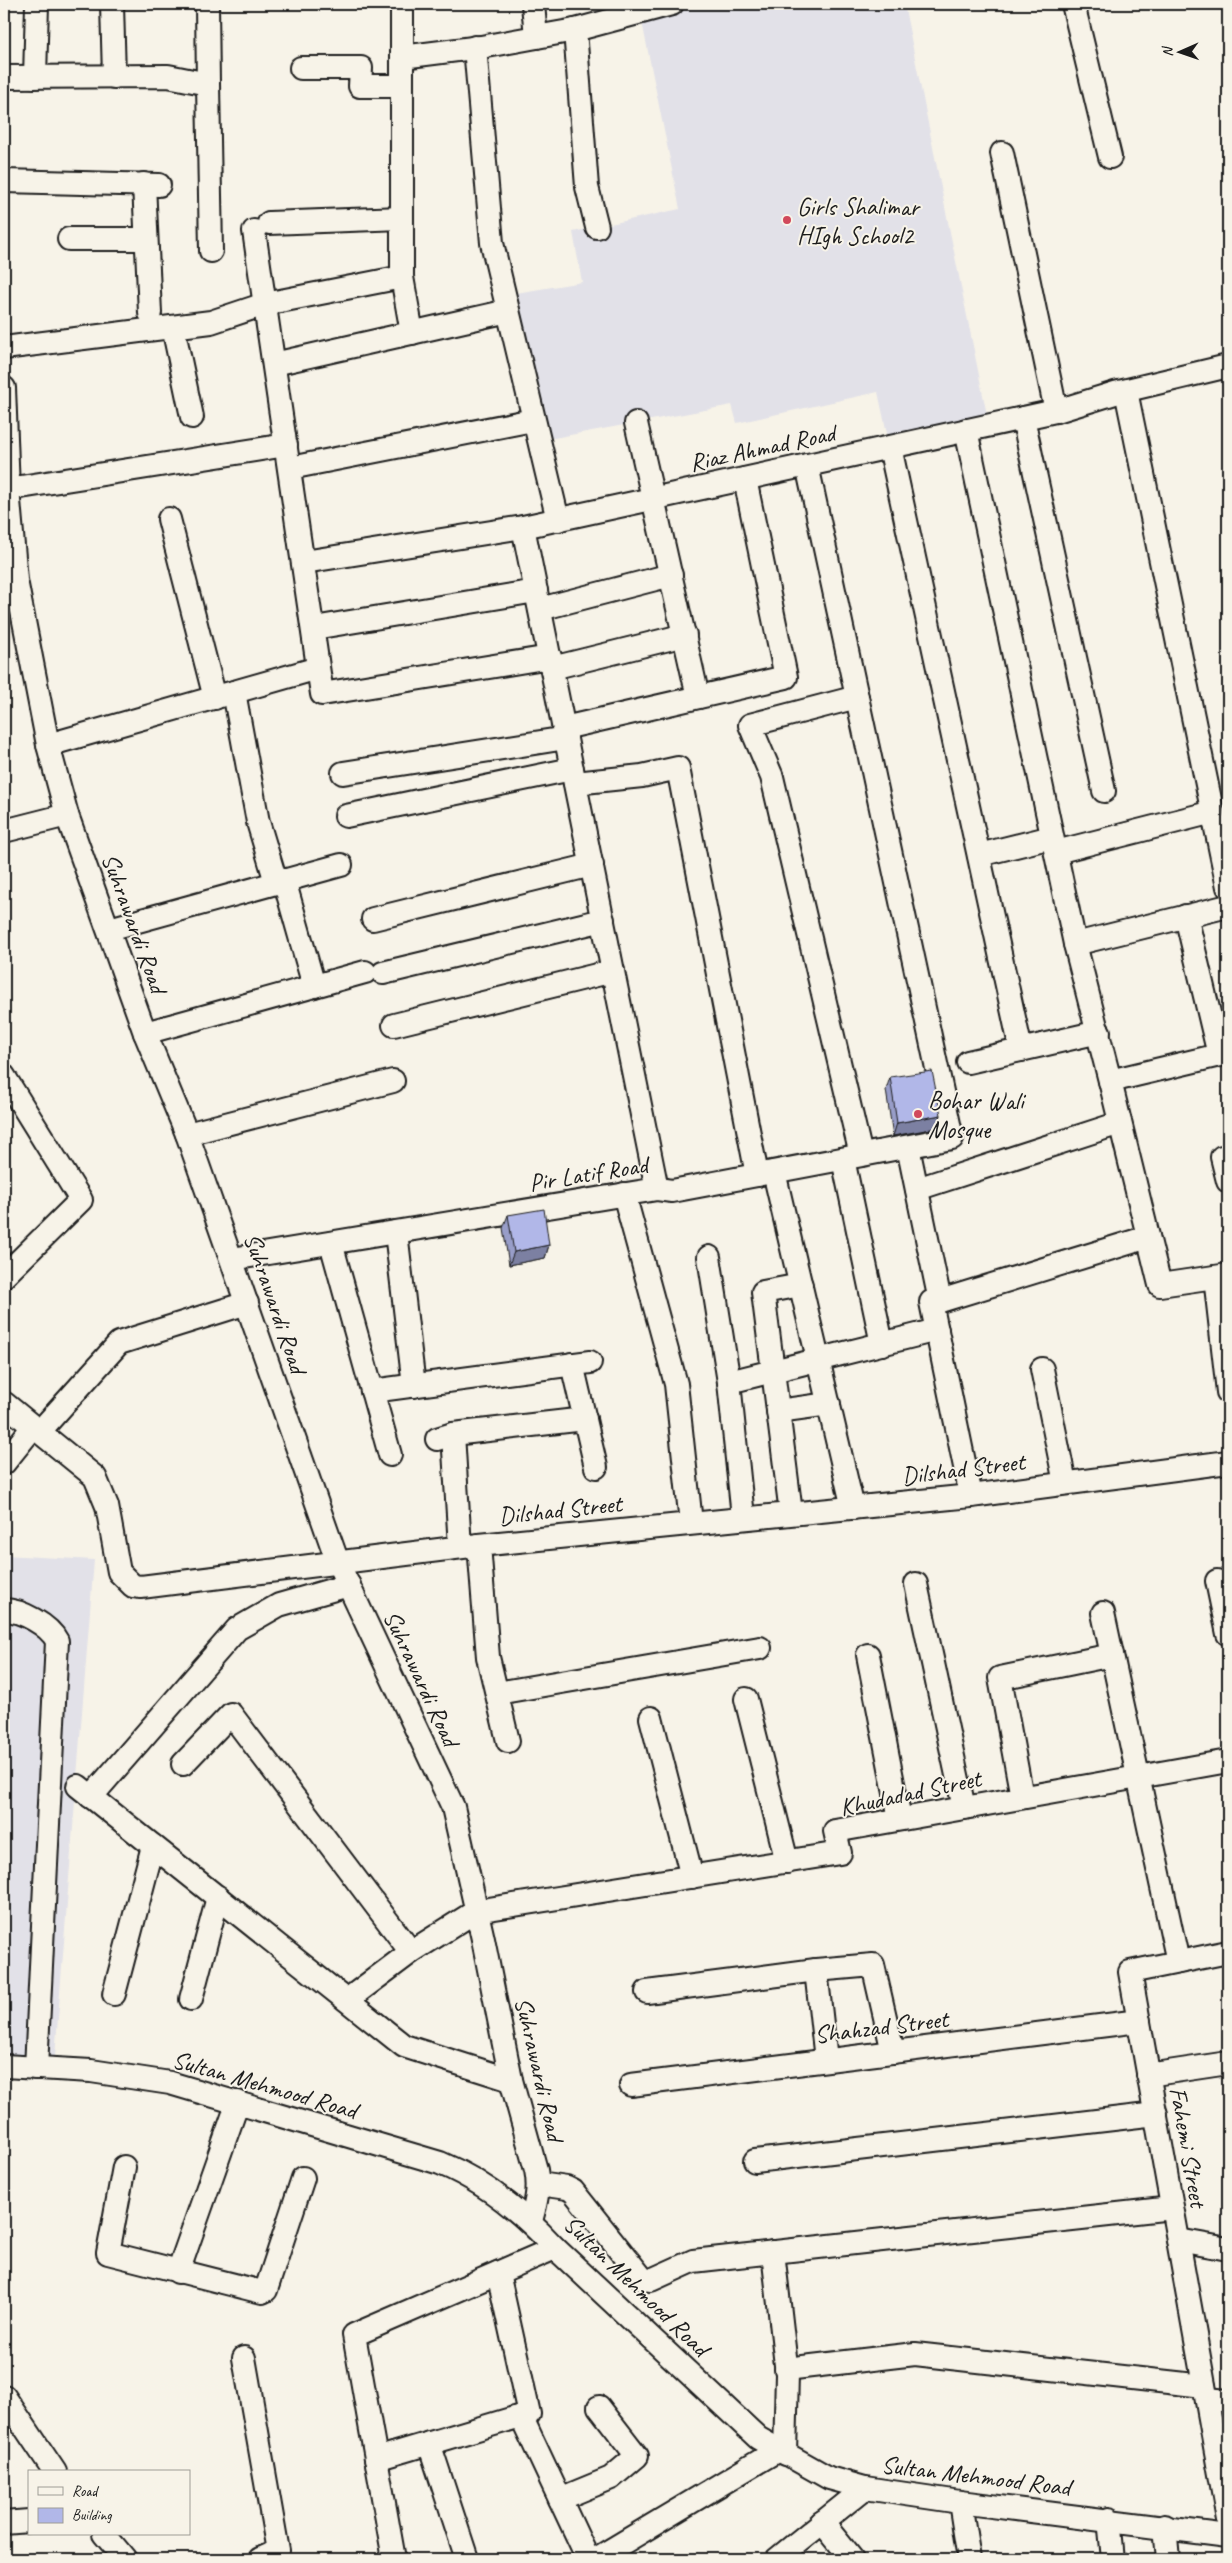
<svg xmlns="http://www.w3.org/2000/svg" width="1232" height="2563" font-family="Caveat,sans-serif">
<rect width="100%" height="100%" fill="#f7f3e8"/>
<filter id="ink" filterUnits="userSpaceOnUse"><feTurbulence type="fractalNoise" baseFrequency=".02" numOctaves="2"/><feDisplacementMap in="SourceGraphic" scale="10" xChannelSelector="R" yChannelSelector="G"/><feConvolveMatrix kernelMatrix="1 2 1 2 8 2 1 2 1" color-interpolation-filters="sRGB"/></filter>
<g filter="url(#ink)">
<g fill="#e2e1e8">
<polygon points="672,4 904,4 989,425 890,447 878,392 737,423 732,405 543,440 504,295 582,282 573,232 680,209 640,12"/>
<polygon points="4,1555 94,1560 54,2069 4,2067"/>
</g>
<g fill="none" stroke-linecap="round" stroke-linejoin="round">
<g stroke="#1c1c1c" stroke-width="26">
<g id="minor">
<polyline points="112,4 114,77"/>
<polyline points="402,4 402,277 412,333"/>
<polyline points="533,4 536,37"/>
<polyline points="1073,4 1110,157"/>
<polyline points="575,30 587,187 597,227"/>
<polyline points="475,47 492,243 558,520"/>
<polyline points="402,57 481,47 575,30 672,4"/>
<polyline points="301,68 361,68 360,86 402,86"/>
<polyline points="4,77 168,76 208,84 207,4"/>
<polyline points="35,77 37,4"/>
<polyline points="208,84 211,251"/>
<polyline points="1002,153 1056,411"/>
<polyline points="4,181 159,185"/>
<polyline points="144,184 150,313"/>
<polyline points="269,223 402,218"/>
<polyline points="254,231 322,694 550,657"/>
<polyline points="69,239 146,239"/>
<polyline points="173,327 192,417"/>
<polyline points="4,348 211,322 265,304 402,277"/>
<polyline points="274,364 508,311"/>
<path d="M4 388 8 489 16 580 48 745 67 815 145 1033 187 1134 338 1563 453 1807 483 1939 511 2080 536 2170C540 2189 536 2203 531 2221"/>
<polyline points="1126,391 1228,887"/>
<polyline points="1023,418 1104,791"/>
<polyline points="636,423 698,697"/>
<polyline points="966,430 1075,944 1110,1081 1228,1053"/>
<polyline points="890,447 1021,1050"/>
<polyline points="290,468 533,420"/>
<polyline points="8,489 286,445"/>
<polyline points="169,519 215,698"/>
<polyline points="523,527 657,1189"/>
<polyline points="304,562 523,527 1060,410 1115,393 1228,366"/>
<polyline points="540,609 671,575"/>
<polyline points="314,628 536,591"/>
<polyline points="552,668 685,635"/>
<polyline points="234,692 258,822 276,882"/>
<polyline points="857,697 750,725 772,777 861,1155"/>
<polyline points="564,728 786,677 745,479"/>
<polyline points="48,745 318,668"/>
<polyline points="343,773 566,738"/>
<polyline points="575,783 642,776 678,768 757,1175"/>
<polyline points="346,816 572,769"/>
<polyline points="4,831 67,815"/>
<polyline points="1056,852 1213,812"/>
<polyline points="979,855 1052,837"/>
<polyline points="284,880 314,986"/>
<polyline points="1186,916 1219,1055"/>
<polyline points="373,919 592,865"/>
<polyline points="109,929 341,865"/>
<polyline points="1075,944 1228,906"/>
<polyline points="383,973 603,920"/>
<polyline points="394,1025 613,971"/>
<polyline points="145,1033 365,972"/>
<polyline points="968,1062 1099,1032"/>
<polyline points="4,1076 81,1200 4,1276"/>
<polyline points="1110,1081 1160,1285 1228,1275"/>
<polyline points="187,1134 393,1081"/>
<polyline points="908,1147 940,1301 931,1302 971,1496"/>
<polyline points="1222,1157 1228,1181"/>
<polyline points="843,1159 882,1344"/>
<polyline points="774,1172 853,1508"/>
<polyline points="917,1189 1120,1123"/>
<polyline points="624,1194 676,1384 691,1523"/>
<polyline points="396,1232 414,1386"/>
<polyline points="331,1243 390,1455"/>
<polyline points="709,1257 729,1382 743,1517"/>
<polyline points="232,1259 657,1189 672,1191 952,1138 807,465"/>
<polyline points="1215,1277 1228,1392"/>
<polyline points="940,1301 1148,1237"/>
<polyline points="572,1364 596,1467"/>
<polyline points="1042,1369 1065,1483"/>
<polyline points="729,1382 937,1330"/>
<polyline points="372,1391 590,1362"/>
<polyline points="4,1403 95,1477 107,1506 119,1572 133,1586 141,1587 479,1545 971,1496 1228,1462"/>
<polyline points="778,1411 829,1404"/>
<polyline points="40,1431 119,1343 247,1303"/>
<polyline points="453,1434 460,1547"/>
<polyline points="437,1439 453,1434 585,1419"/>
<polyline points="4,1463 33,1427"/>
<polyline points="791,1513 763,1292 801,1285"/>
<polyline points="479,1545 488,1657 508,1741"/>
<polyline points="1217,1581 1228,1634"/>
<polyline points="916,1584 964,1808"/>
<path d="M4 1610C21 1610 49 1625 57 1641L36 2068"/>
<polyline points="1103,1613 1178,1962"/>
<polyline points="868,1655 900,1819"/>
<polyline points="497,1693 760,1648"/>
<polyline points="746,1699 787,1862"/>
<polyline points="651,1718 692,1877"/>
<polyline points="183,1764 231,1714 411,1952 347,2000"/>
<polyline points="78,1786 404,2046 511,2080"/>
<polyline points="91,1797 237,1629 279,1605 349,1585"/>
<polyline points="1022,1797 1000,1678 1112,1655"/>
<polyline points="411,1952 476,1911 840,1853 835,1831 1228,1761"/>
<polyline points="1228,1952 1130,1972 1228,2519"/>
<polyline points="816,1970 873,1965 893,2052"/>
<polyline points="647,1992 816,1970 826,2060"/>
<polyline points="114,1994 153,1846"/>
<polyline points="191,1999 218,1897"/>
<path d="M4 2066 91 2071 170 2083 440 2163C486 2182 522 2212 555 2248L758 2438 829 2478 865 2488 960 2502 1228 2536"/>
<polyline points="1148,2075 1228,2063"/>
<polyline points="631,2085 1139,2021"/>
<polyline points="755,2161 1156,2114"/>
<polyline points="124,2167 108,2253 262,2292 266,2290 303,2178"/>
<polyline points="539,2184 567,2188 573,2191 643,2279 651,2280 693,2261 1172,2208"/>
<polyline points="1178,2240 1228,2249"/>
<polyline points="773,2252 787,2374 785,2454"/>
<polyline points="178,2272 238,2102"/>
<polyline points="498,2273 529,2414 521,2416"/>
<polyline points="244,2358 278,2551 260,2559"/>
<polyline points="786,2369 915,2354 1204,2386"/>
<polyline points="4,2396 55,2472"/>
<polyline points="1207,2399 1228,2401"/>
<polyline points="429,2443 467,2559"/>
<polyline points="376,2459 521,2416 588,2559"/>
<polyline points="560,2499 611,2478 637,2456 599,2407"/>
<polyline points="960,2502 969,2559"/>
<polyline points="1109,2519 1113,2559"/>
<polyline points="822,2522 852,2559"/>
<polyline points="4,2523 29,2521"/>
<polyline points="1165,2526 1168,2559"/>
<polyline points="104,2534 125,2559"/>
<polyline points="394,2559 354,2335 555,2248"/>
<polyline points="596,2559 778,2450"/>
<polyline points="777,2559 865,2488"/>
</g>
</g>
<use href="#minor" stroke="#f7f3e8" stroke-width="22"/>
</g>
<g fill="#989dc8" stroke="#1c1c1c">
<polygon points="890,1077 941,1115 936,1128 893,1136 886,1090"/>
<polygon points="508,1215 549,1245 545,1258 509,1265 503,1228"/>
</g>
<g fill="#7c80a2" stroke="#1c1c1c">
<polygon points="941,1115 936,1128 893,1136 897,1123"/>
<polygon points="549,1245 545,1258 509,1265 514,1252"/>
</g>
<g fill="#b1b7e8" stroke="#1c1c1c">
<polygon points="932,1071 941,1115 897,1123 890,1077"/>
<polygon points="544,1209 549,1245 514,1252 508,1215"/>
</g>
</g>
<g fill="#d1495b" stroke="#f7f3e8" stroke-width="2">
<circle cx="787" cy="220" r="5"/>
<circle cx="918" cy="1114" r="5"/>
</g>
<g text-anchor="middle" stroke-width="4" stroke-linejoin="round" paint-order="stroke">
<g font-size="25" fill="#1c1c1c" stroke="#f7f3e8" text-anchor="start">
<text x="797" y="215">Girls Shalimar<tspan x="797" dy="29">HIgh School2</tspan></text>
<text x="928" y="1109">Bohar Wali<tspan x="928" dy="29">Mosque</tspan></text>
</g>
<g font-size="25" fill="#1c1c1c" stroke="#f7f3e8">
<text transform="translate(762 447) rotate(-12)" y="9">Riaz Ahmad Road</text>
<text transform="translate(135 923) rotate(70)" y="9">Suhrawardi Road</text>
<text transform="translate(588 1173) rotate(-9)" y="9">Pir Latif Road</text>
<text transform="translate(276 1303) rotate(71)" y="9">Suhrawardi Road</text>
<text transform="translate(963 1468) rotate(-7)" y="9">Dilshad Street</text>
<text transform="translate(560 1509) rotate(-6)" y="9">Dilshad Street</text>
<text transform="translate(422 1678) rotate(65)" y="9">Suhrawardi Road</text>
<text transform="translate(910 1792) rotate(-12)" y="9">Khudadad Street</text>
<text transform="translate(881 2026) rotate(-7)" y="9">Shahzad Street</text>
<text transform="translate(540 2069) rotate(77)" y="9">Suhrawardi Road</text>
<text transform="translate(265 2084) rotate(16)" y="9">Sultan Mehmood Road</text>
<text transform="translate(1189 2147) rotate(80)" y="9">Fahemi Street</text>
<text transform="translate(637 2285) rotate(44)" y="9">Sultan Mehmood Road</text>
<text transform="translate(976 2475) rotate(7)" y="9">Sultan Mehmood Road</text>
</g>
</g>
<rect width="1232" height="2563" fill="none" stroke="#f7f3e8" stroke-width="20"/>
<rect x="10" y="10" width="1212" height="2543" fill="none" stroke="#1c1c1c" stroke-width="2" filter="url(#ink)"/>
<rect x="28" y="2470" width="162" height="65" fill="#f7f3e8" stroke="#9f9d96"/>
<rect x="38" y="2487" width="25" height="8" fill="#f7f3e8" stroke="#9f9d96"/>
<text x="72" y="2496" font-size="15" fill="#1c1c1c">Road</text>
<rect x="38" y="2508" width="25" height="15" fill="#b1b7e8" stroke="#9f9d96"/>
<text x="72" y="2520" font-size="15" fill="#1c1c1c">Building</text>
<g transform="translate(1180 52) rotate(268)" stroke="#f7f3e8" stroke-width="4" paint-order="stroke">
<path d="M0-4L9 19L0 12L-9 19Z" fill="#1c1c1c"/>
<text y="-8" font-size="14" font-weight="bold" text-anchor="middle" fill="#1c1c1c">N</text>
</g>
</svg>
